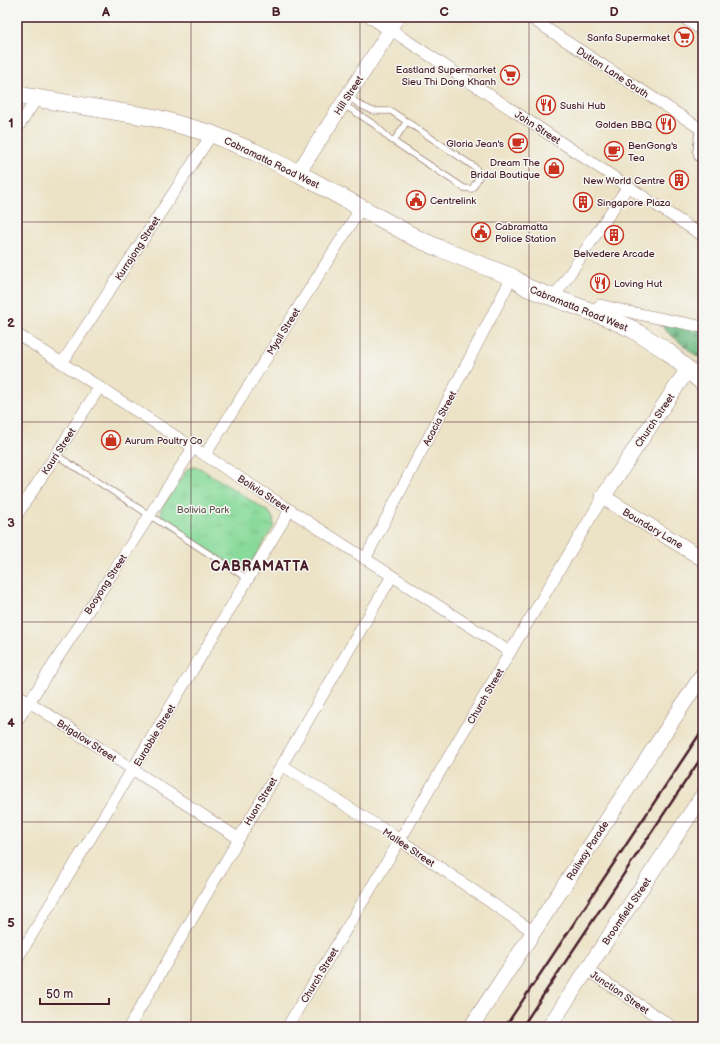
<svg xmlns="http://www.w3.org/2000/svg" width="720" height="1044" font-family="'Balsamiq Sans',sans-serif">
<defs>
<pattern id="grass-tufts" width="24" height="20" patternUnits="userSpaceOnUse"><rect width="24" height="20" fill="#88da9a"/><path d="M3 7l-1-3M5 7V3M7 7l1-3M15 17l-1-3M17 17v-4M19 17l1-3" fill="none" stroke="#77bb85"/></pattern>
<pattern id="forest-firs" width="22" height="20" patternUnits="userSpaceOnUse"><rect width="22" height="20" fill="#6eba82"/><path d="M5 1l3.5 6h-7zM16 11l3.5 6h-7z" fill="#5c976b"/></pattern>
</defs>
<rect width="100%" height="100%" fill="#f6f6f2"/>
<filter id="ink" filterUnits="userSpaceOnUse"><feTurbulence type="fractalNoise" baseFrequency=".025" numOctaves="2"/><feDisplacementMap in="SourceGraphic" scale="8" xChannelSelector="R" yChannelSelector="G"/><feConvolveMatrix kernelMatrix="1 2 1 2 8 2 1 2 1" color-interpolation-filters="sRGB"/></filter>
<filter id="wash" filterUnits="userSpaceOnUse"><feTurbulence type="fractalNoise" baseFrequency=".012" numOctaves="4" result="noise"/><feDisplacementMap in="SourceGraphic" scale="16" xChannelSelector="R" yChannelSelector="G"/><feGaussianBlur stdDeviation="0.9" result="paint"/><feColorMatrix in="noise" values="0 0 0 0 0 0 0 0 0 0 0 0 0 0 0 0 0 1.4 0 .05"/><feComposite in="paint" operator="in"/></filter>
<g filter="url(#wash)">
<rect width="100%" height="100%" fill="#ece3c6"/>
<polygon fill="url(#grass-tufts)" stroke="#697c62" points="194,467 200,468 269,512 273,518 274,526 250,565 244,569 237,568 165,523 161,515 161,509 187,469"/>
<polygon fill="url(#forest-firs)" stroke="#5c6c56" points="665,322 703,330 703,353 701,356 697,357 663,328"/>
</g>
<g filter="url(#ink)">
<g fill="none" stroke-linecap="round" stroke-linejoin="round">
<g stroke="#9b8178" stroke-width="7">
<g id="lane">
<polyline points="342,105 352,110 375,125 390,139 464,188 472,189 479,177 476,168 391,111 373,111 360,105 348,96"/>
<polyline points="698,127 697,142 696,152 697,157 703,162"/>
<polyline points="394,141 407,121"/>
<path d="M56 455C121 496 184 538 248 579"/>
</g>
</g>
<g stroke="#9b8178" stroke-width="12">
<g id="street">
<polyline points="400,17 391,29 403,38 703,236"/>
<polyline points="529,17 698,127 703,126"/>
<polyline points="682,17 703,31"/>
<polyline points="17,129 37,98"/>
<polyline points="559,290 628,186"/>
<polyline points="600,305 634,313 703,327"/>
<polyline points="17,334 510,652"/>
<polyline points="62,363 212,134"/>
<polyline points="205,455 361,208"/>
<polyline points="17,515 99,388"/>
<polyline points="365,559 512,277"/>
<polyline points="17,694 238,838"/>
<polyline points="17,721 193,448"/>
<polyline points="282,765 400,840 534,932"/>
<polyline points="17,959 290,510"/>
<polyline points="587,970 673,1027"/>
<polyline points="129,1027 392,576"/>
<polyline points="287,1027 400,840 510,652 603,497"/>
</g>
</g>
<g stroke="#9b8178" stroke-width="16">
<g id="secondary">
<polyline points="298,173 391,29 373,17"/>
<polyline points="688,369 603,497 703,559"/>
<polyline points="471,1027 703,674"/>
<polyline points="549,1027 703,795"/>
</g>
</g>
<g stroke="#9b8178" stroke-width="18">
<polyline id="primary" points="17,95 156,118 212,134 255,152 298,173 416,238 441,249 512,277 528,288 606,317 632,329 667,351 703,383"/>
</g>
<use href="#lane" stroke="#fff" stroke-width="5.5"/>
<use href="#street" stroke="#fff" stroke-width="11"/>
<use href="#secondary" stroke="#fff" stroke-width="15"/>
<use href="#primary" stroke="#fff" stroke-width="17"/>
<g stroke="#4a1f2b" stroke-width="2.5">
<polyline points="505,1027 703,729"/>
<polyline points="522,1027 703,755"/>
</g>
</g>
</g>
<path fill="none" stroke="#4a1f2b" stroke-width="1" stroke-opacity="0.55" d="M191 17V1027M360 17V1027M529 17V1027M17 222H703M17 422H703M17 622H703M17 822H703"/>
<defs>
<g id="supermarket-ring" transform="scale(1)"><circle r="9.5" fill="#f6f6f2" stroke="#c8321e" stroke-width="1.5"/><path d="M-6-5.5h2.5l.6 2H6L4.5 2H-2.5L-4.4-4H-6ZM-1.5 3.2a1.3 1.3 0 1 0 .1 0ZM3 3.2a1.3 1.3 0 1 0 .1 0Z" fill="#c8321e"/></g>
<g id="restaurant-ring" transform="scale(1)"><circle r="9.5" fill="#f6f6f2" stroke="#c8321e" stroke-width="1.5"/><path d="M-5-6h1v4h1v-4h1v4h1v-4h1v5L-1.5 .5V6h-2V.5L-5-1ZM5-6V6H3V1.5H1.5Q1.5-4 5-6Z" fill="#c8321e"/></g>
<g id="cafe-ring" transform="scale(1)"><circle r="9.5" fill="#f6f6f2" stroke="#c8321e" stroke-width="1.5"/><path d="M-5.5-4.5H6V0H3Q3 3.5 0 3.5H-2.5Q-5.5 3.5-5.5 0ZM3-3.2v2h1.7v-2ZM-6 4.5H4V6H-6Z" fill="#c8321e"/></g>
<g id="shop-ring" transform="scale(1)"><circle r="9.5" fill="#f6f6f2" stroke="#c8321e" stroke-width="1.5"/><path d="M-5-2.5h2.3a2.7 3.5 0 0 1 5.4 0H5L5.5 6h-11ZM-1.5-2.5h3a1.5 2.3 0 0 0-3 0Z" fill="#c8321e"/></g>
<g id="building-ring" transform="scale(1)"><circle r="9.5" fill="#f6f6f2" stroke="#c8321e" stroke-width="1.5"/><path d="M-4-6H4V6H1V3H-1V6H-4ZM-2.5-4.3h1.7v1.8h-1.7ZM.8-4.3h1.7v1.8H.8ZM-2.5-1h1.7V.8h-1.7ZM.8-1h1.7V.8H.8Z" fill="#c8321e"/></g>
<g id="civic-ring" transform="scale(1)"><circle r="9.5" fill="#f6f6f2" stroke="#c8321e" stroke-width="1.5"/><path d="M-.6-6.5H3V-4.5H.6V-3L4-1V1h2V6H-6V1h2V-1L-.6-3ZM-1.2 2.5V6h2.4V2.5Z" fill="#c8321e"/></g>
</defs>
<g fill-rule="evenodd">
<use href="#supermarket-ring" x="684" y="37"/>
<use href="#supermarket-ring" x="510" y="75"/>
<use href="#restaurant-ring" x="546" y="105"/>
<use href="#restaurant-ring" x="666" y="124"/>
<use href="#cafe-ring" x="518" y="143"/>
<use href="#cafe-ring" x="614" y="151"/>
<use href="#shop-ring" x="554" y="168"/>
<use href="#building-ring" x="679" y="180"/>
<use href="#civic-ring" x="416" y="200"/>
<use href="#building-ring" x="583" y="202"/>
<use href="#civic-ring" x="481" y="232"/>
<use href="#building-ring" x="614" y="235"/>
<use href="#restaurant-ring" x="600" y="283"/>
<use href="#shop-ring" x="111" y="440"/>
</g>
<g text-anchor="middle" stroke-width="3" stroke-linejoin="round" paint-order="stroke">
<g font-size="10" fill="#4a1f2b" stroke="#f6f6f2" text-anchor="start">
<text x="670" y="41" text-anchor="end">Sanfa Supermaket</text>
<text x="496" y="73" text-anchor="end">Eastland Supermarket<tspan x="496" dy="12">Sieu Thi Dong Khanh</tspan></text>
<text x="560" y="109">Sushi Hub</text>
<text x="652" y="128" text-anchor="end">Golden BBQ</text>
<text x="504" y="147" text-anchor="end">Gloria Jean's</text>
<text x="628" y="149">BenGong's<tspan x="628" dy="12">Tea</tspan></text>
<text x="540" y="166" text-anchor="end">Dream The<tspan x="540" dy="12">Bridal Boutique</tspan></text>
<text x="665" y="184" text-anchor="end">New World Centre</text>
<text x="430" y="204">Centrelink</text>
<text x="597" y="206">Singapore Plaza</text>
<text x="495" y="230">Cabramatta<tspan x="495" dy="12">Police Station</tspan></text>
<text x="614" y="257" text-anchor="middle">Belvedere Arcade</text>
<text x="614" y="287">Loving Hut</text>
<text x="125" y="444">Aurum Poultry Co</text>
</g>
<g font-size="10" fill="#4a1f2b" stroke="#f6f6f2">
<text transform="translate(613 72) rotate(33)" y="4">Dutton Lane South</text>
<text transform="translate(348 95) rotate(-57)" y="4">Hill Street</text>
<text transform="translate(538 127) rotate(33)" y="4">John Street</text>
<text transform="translate(272 162) rotate(26)" y="4">Cabramatta Road West</text>
<text transform="translate(137 248) rotate(-57)" y="4">Kurrajong Street</text>
<text transform="translate(579 308) rotate(22)" y="4">Cabramatta Road West</text>
<text transform="translate(283 331) rotate(-58)" y="4">Myall Street</text>
<text transform="translate(439 418) rotate(-62)" y="4">Acacia Street</text>
<text transform="translate(654 420) rotate(-56)" y="4">Church Street</text>
<text transform="translate(58 451) rotate(-57)" y="4">Kauri Street</text>
<text transform="translate(264 493) rotate(33)" y="4">Bolivia Street</text>
<text transform="translate(653 528) rotate(31)" y="4">Boundary Lane</text>
<text transform="translate(105 584) rotate(-57)" y="4">Booyong Street</text>
<text transform="translate(485 696) rotate(-60)" y="4">Church Street</text>
<text transform="translate(154 735) rotate(-59)" y="4">Eurabbie Street</text>
<text transform="translate(87 740) rotate(33)" y="4">Brigalow Street</text>
<text transform="translate(260 801) rotate(-59)" y="4">Huon Street</text>
<text transform="translate(409 847) rotate(34)" y="4">Mallee Street</text>
<text transform="translate(587 850) rotate(-57)" y="4">Railway Parade</text>
<text transform="translate(626 911) rotate(-56)" y="4">Broomfield Street</text>
<text transform="translate(319 975) rotate(-59)" y="4">Church Street</text>
<text transform="translate(620 992) rotate(34)" y="4">Junction Street</text>
</g>
<g font-size="10" fill="#5d574c" stroke="#f6f6f2">
<text x="203" y="513">Bolivia Park</text>
</g>
<g font-size="14" font-weight="bold" letter-spacing="1" fill="#4a1f2b" stroke="#f6f6f2">
<text x="260" y="571">CABRAMATTA</text>
</g>
</g>
<rect width="720" height="1044" fill="none" stroke="#f6f6f2" stroke-width="44"/>
<path d="M40 998v6h69v-6" fill="none" stroke="#4a1f2b" stroke-width="2"/>
<text x="46" y="998" font-size="12" fill="#4a1f2b" stroke="#f6f6f2" stroke-width="3" paint-order="stroke">50 m</text>
<rect x="22" y="22" width="676" height="1000" fill="none" stroke="#4a1f2b" stroke-width="1.5"/>
<g font-size="13" text-anchor="middle" font-weight="bold" fill="#4a1f2b">
<text x="106" y="16">A</text>
<text x="276" y="16">B</text>
<text x="444" y="16">C</text>
<text x="614" y="16">D</text>
<text x="11" y="127">1</text>
<text x="11" y="327">2</text>
<text x="11" y="527">3</text>
<text x="11" y="727">4</text>
<text x="11" y="927">5</text>
</g>
</svg>
